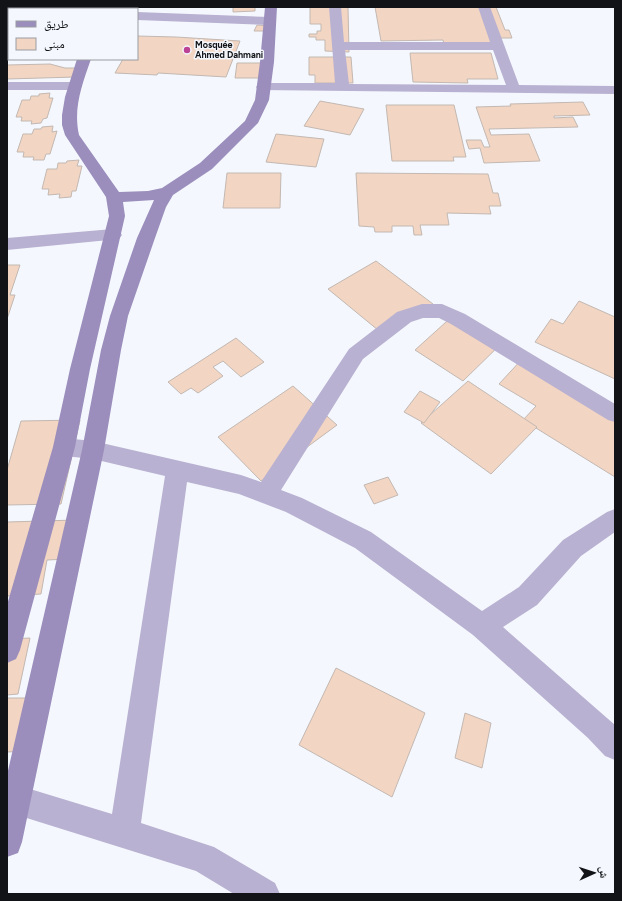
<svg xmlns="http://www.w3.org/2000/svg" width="622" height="901" font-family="Figtree,'Noto Naskh Arabic',sans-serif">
<rect width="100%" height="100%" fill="#f4f8fe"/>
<g fill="#f2d5c2" stroke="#c3b8b2">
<polygon points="233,7 255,7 255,11 233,12"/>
<polygon points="310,7 348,7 349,52 325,51 325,40 316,40 316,37 309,37 309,34 317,34 317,31 321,31 321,24 310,24"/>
<polygon points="375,7 496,7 505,30 509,30 512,38 494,38 496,44 444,44 443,40 381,41"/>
<rect x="7" y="9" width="2" height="33"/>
<polygon points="257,25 270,26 268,31 254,31"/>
<polygon points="137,36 176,37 240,41 226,77 158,73 157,75 115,73 123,59 137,59"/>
<polygon points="410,53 491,53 498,79 467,79 468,83 413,82"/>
<polygon points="309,57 351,57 353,83 315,83 315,75 309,75"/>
<polygon points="237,63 267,63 266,78 235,78"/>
<polygon points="50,64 65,68 84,68 76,77 7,79 7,65"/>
<polygon points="50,93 49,98 53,98 47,118 43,119 41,123 31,124 32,121 21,121 22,117 16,117 22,100 30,100 31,96 39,96 39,94"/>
<polygon points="320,101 364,109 350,135 304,126"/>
<polygon points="583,102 590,115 554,116 554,118 573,117 578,127 489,129 491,135 529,134 540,161 484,163 480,148 469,149 466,140 481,140 484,147 490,147 476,107 511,106 510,104"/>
<polygon points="386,105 454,105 466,157 453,157 454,161 392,161"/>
<polygon points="53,126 52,132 57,131 50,154 46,154 44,160 33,160 34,157 23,157 24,152 17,152 23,134 32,134 34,129 41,129 42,127"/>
<polygon points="276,134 324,139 316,167 266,162"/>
<polygon points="79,160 77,166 82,166 76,191 72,191 71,197 59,198 60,194 48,195 49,189 42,189 47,169 57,169 58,163 66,163 67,161"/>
<polygon points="227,173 281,173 280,208 223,208"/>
<polygon points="356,173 488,174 493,193 498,193 501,206 489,206 491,214 447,213 449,225 420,225 422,235 414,235 413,226 392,226 392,232 375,232 374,227 359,226"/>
<polygon points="376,261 433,304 384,335 328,289"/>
<polygon points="7,265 20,265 10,295 15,295 7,319"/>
<polygon points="579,301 615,317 615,379 535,342 551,319 563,324"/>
<polygon points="456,313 504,341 463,381 415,350"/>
<polygon points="236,338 264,362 241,377 223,361 213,367 223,376 198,393 191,388 181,394 168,382"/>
<polygon points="523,358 615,410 615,477 523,420 536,406 499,384"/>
<polygon points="468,381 537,427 491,474 421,423"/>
<polygon points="293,386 337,425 261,481 218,437"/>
<polygon points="420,391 440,402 424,423 404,412"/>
<polygon points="80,420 61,504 7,505 7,470 21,421"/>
<polygon points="388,477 398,495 374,504 364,485"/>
<polygon points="76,520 69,559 47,560 41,594 7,596 7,522"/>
<polygon points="30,638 18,694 7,695 7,639"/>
<polygon points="336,668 425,713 392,797 299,745"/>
<polygon points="7,698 44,698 33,751 7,752"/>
<polygon points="465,713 491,723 482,768 455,758"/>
</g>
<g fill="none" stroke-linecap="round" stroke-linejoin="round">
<g fill="#b9b1d1" fill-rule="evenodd">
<polygon points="35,7 47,7 46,9 34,9"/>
<path d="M329 7H341L344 42H490L478 7H490L519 85 615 86V94L258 90 256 87 258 84 263 83H335ZM345 50H493L506 85 349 84Z"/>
<polygon points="137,12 270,17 274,18 276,21 274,24 270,25 137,20"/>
<rect x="7" y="41" width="2" height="8"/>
<polygon points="7,82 75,82 80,83 82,86 80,89 75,90 7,90"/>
<polygon points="113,229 119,231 122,235 119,239 7,250 7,238"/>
<polygon points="422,304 442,304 465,314 615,404 615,422 608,420 451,324 439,318 423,318 411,322 363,359 281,490 302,498 371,532 482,611 519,587 563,540 607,512 615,509 615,532 581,556 537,605 503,627 615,725 615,760 605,756 588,738 473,635 355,548 286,512 239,494 187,482 141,823 214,847 275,883 280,894 234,894 196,871 17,815 7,814 7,784 17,785 112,814 165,476 93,459 64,456 56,453 53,447 56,441 64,438 93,441 241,475 261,482 349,349 397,312"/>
</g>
<g fill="#9b8ebc" fill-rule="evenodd">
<polygon points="98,7 110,7 109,9 97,9"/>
<path d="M265 7H277L274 62 269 100 258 123 212 169 173 195 166 207 155 238 128 316 121 350 104 450 22 842 18 853 7 857V775L82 450 101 350 110 316 137 238 154 200 123 202 125 216 90 369 75 447 20 650 16 659 7 663V605L53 447 70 369 109 216 106 197 65 135 62 125V115L65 97 77 59H91C82 85 73 108 79 135L119 192 148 191 162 188 200 163 245 121 255 100 260 62Z"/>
</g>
</g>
<circle fill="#bc4295" stroke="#f4f8fe" stroke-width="1.5" cx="187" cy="50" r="4"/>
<g text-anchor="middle" stroke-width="3" stroke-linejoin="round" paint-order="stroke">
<g font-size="9" font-weight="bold" fill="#111316" stroke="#f4f8fe" text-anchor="start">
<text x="195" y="48">Mosquée<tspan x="195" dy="10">Ahmed Dahmani</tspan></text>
</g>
</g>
<rect width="622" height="901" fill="none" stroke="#111316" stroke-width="16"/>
<rect x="8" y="8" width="130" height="52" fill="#f4f8fe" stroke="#999ca1"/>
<rect x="16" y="21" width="20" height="6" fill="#9b8ebc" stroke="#999ca1"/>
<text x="44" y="28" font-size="12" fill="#111316">طريق</text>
<rect x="16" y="38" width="20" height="12" fill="#f2d5c2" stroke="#999ca1"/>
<text x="44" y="48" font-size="12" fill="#111316">مبنى</text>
<g transform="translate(594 873) rotate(87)" stroke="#f4f8fe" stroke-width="3" paint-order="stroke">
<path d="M0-3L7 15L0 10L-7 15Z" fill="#111316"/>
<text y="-6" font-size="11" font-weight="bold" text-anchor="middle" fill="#111316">ش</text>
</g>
</svg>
